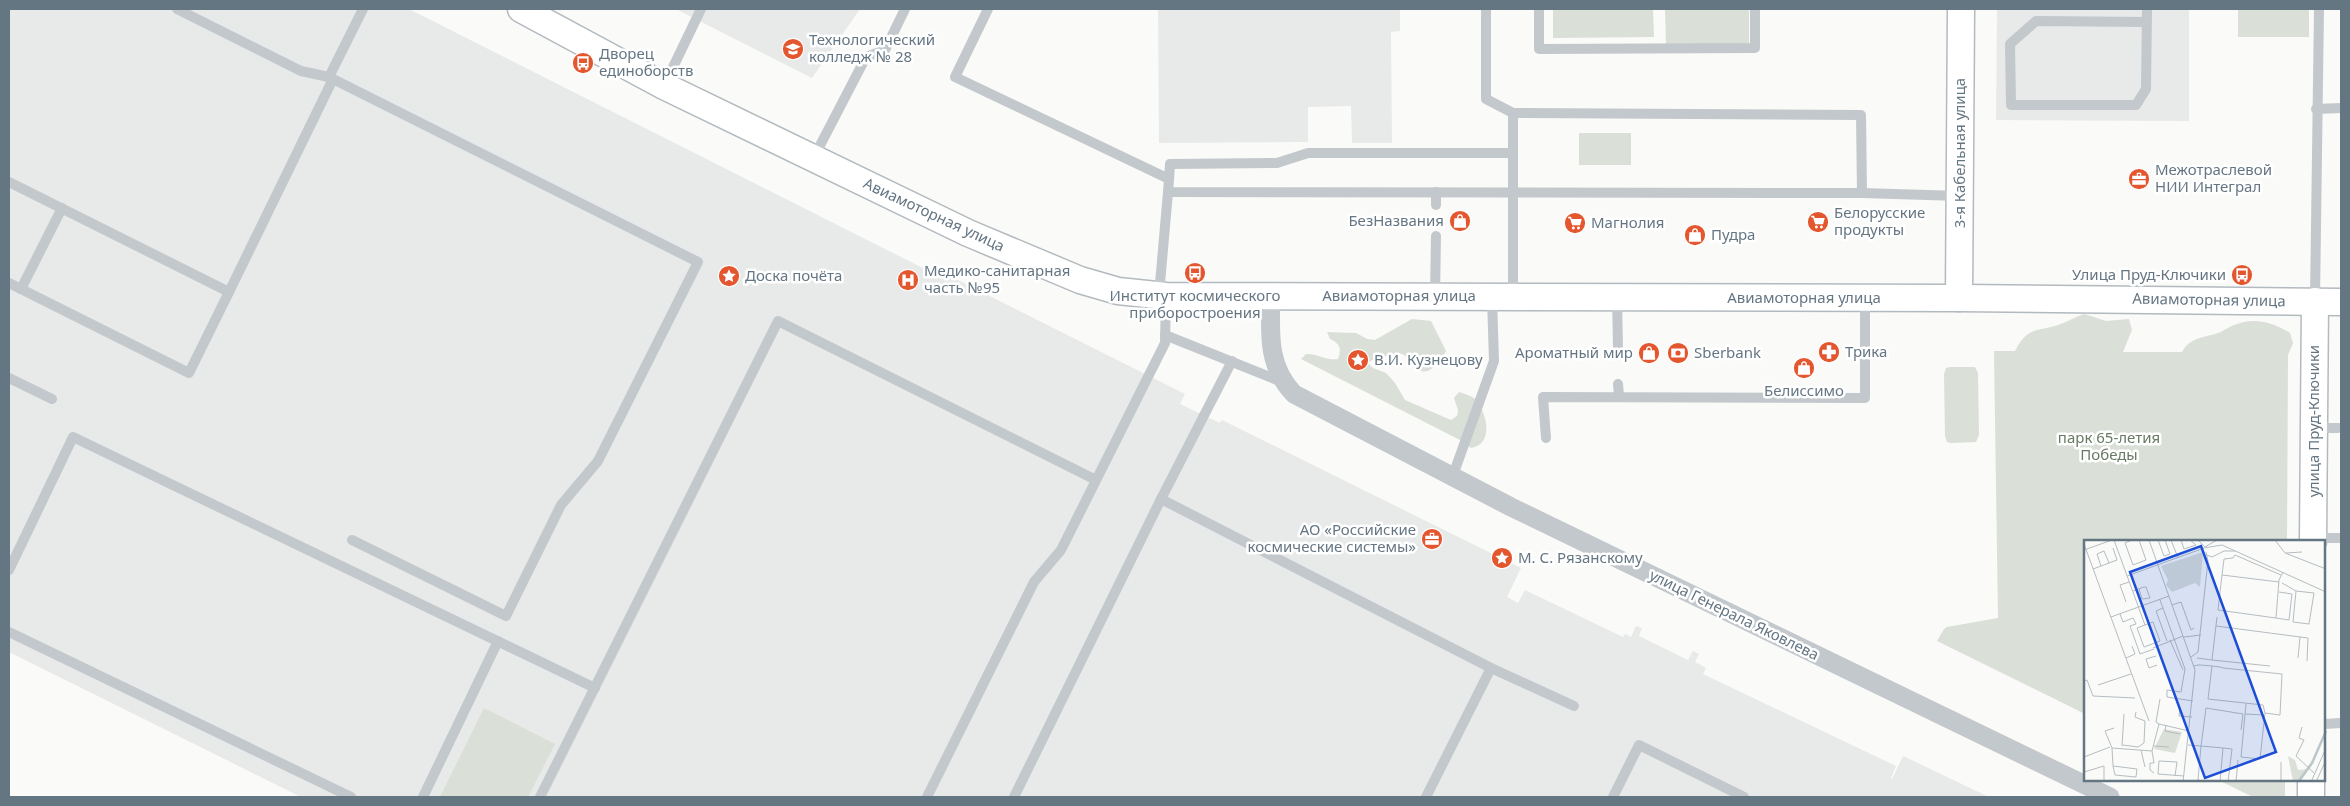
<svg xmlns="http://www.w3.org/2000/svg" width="2350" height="806" font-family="'Noto Sans',sans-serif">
<rect width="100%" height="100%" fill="#fafaf8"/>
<g fill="#e8e9e9">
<polygon points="9,9 409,9 895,254 929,271 932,267 1185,394 1180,404 1220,423 1222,420 1521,568 1507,597 1518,603 1525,590 1623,637 1625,634 1631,637 1636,626 1642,628 1639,636 1688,660 1693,651 1699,654 1695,662 1706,668 1703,674 1896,766 1891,778 1892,779 1903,756 1989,797 301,797 9,652"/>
<polygon points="676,9 860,9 812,78"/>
<polygon points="1158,9 1400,9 1400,31 1391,32 1392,143 1352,143 1351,106 1308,107 1308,142 1159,143"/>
<polygon points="1997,9 2189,9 2189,121 1996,120"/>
</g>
<g fill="#dadfd7">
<polygon points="1553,9 1653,9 1654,37 1553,38"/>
<polygon points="1665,9 1749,9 1749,44 1666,45"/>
<rect x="2238" y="9" width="71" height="28"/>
<rect x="1579" y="133" width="52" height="32"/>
<path d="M2084 314 2106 321 2129 319 2132 330 2123 352H2182C2190 338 2201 338 2215 334 2223 332 2229 326 2237 324 2255 317 2274 323 2290 333L2293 343 2288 355 2287 541H2085V714L1937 641 1944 629 1947 627 1998 618 1994 351H2015C2028 326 2037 332 2058 325 2067 322 2075 317 2084 314Z"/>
<path d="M1412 319 1431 321 1446 351C1441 361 1428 379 1416 368 1411 364 1408 357 1402 354 1397 352 1391 355 1386 356 1379 357 1374 358 1368 363L1373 368 1386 373 1395 383 1405 400 1451 420 1457 416 1458 410 1454 398 1459 392C1465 394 1473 396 1477 401 1487 415 1494 444 1471 448L1460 440 1301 359 1306 354C1317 353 1326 361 1338 359 1342 349 1340 343 1330 339L1327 332 1356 333 1367 339 1375 340Z"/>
<polygon points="1950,367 1975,367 1978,373 1979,435 1976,442 1951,443 1947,442 1945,436 1944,374 1946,368"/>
<polygon points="484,708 555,744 528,797 440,797"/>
<polygon points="2218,780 2285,780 2285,797 2253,797"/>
</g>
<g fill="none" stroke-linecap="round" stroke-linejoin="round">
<g stroke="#b3babf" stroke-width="29">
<g id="secondary">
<polyline points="521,9 664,86 968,233 1080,280 1118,291 1166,296 1959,298 2341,302"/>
<polyline points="1959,298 1961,9"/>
<polyline points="2313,541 2315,301"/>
<polyline points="2311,797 2311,780"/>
</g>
</g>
<g stroke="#c3c8cc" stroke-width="10">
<polyline points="177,9 301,71 329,77"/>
<polyline points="988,9 955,77 1169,179 1168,192 1862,193 1960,196"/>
<polyline points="1486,9 1486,99 1513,113 1513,295"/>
<polyline points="1539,9 1539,49 1755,48 1755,9"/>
<polyline points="2147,9 2146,89 2136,105 2011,105 2010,44 2036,21 2147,22"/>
<polyline points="664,86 701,9"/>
<polyline points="2316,109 2341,108"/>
<polyline points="1513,113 1861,115 1862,193"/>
<polyline points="814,157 866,57 885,50 905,9"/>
<polyline points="1169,179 1170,164 1277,163 1308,153 1513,153"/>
<polyline points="9,182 229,292 333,79"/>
<polyline points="1436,205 1436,192"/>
<polyline points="9,283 189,373 229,292"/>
<polyline points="21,289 62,208"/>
<polyline points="1159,295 1168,192"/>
<polyline points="1435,296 1436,236"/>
<polyline points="1617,297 1618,349"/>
<polyline points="2315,300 2319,9"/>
<polyline points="1165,335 1282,382"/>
<polyline points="1232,361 1161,499 1491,668 1574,706"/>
<polyline points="9,378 52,399"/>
<polyline points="1618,384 1619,396"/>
<polyline points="2314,428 2338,428"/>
<polyline points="1546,438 1543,397 1865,398 1865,299"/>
<polyline points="1452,478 1494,361 1492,298"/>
<polyline points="2314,538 2341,538"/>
<polyline points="352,540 506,616 561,505 598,461 698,262 329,77 363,9"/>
<polyline points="9,570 73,437 595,688"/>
<polyline points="9,632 351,797"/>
<polyline points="2324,724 2341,723"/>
<polyline points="423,797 498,641"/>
<polyline points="540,797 778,321 1096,480"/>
<polyline points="927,797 1034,582 1061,550 1165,343 1166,297"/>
<polyline points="1014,797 1161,499"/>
<polyline points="1426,797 1491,668"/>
<polyline points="1613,797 1639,745 1744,797"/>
</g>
<path stroke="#c3c8cc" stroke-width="19" d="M1271 296C1270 333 1267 366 1294 394L1511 507 2110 797"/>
<use href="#secondary" stroke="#fff" stroke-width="26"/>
</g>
<defs>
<g id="university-disc" transform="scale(1.125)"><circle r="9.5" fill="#e4572e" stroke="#fff"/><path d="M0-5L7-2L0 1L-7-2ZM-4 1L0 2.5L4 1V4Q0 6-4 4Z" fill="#fff"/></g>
<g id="bus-disc" transform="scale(1.125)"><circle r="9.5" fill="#e4572e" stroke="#fff"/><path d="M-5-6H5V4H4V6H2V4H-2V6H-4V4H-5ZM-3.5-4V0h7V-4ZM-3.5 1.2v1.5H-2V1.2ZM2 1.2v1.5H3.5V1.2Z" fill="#fff"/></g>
<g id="office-disc" transform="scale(1.125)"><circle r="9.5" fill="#e4572e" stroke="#fff"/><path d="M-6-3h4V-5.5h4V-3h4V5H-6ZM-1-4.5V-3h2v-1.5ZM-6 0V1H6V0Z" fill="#fff"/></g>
<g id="shop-disc" transform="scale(1.125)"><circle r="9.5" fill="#e4572e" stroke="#fff"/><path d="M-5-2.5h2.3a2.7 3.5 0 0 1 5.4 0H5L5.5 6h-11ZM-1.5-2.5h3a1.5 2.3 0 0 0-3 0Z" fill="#fff"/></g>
<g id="supermarket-disc" transform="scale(1.125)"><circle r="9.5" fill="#e4572e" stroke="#fff"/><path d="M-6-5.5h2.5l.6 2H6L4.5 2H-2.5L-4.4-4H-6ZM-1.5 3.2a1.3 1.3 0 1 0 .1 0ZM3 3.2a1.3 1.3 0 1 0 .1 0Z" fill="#fff"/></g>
<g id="sight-disc" transform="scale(1.125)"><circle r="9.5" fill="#e4572e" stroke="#fff"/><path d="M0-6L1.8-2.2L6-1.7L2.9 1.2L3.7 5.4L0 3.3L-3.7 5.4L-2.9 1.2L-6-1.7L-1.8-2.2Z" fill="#fff"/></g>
<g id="hospital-disc" transform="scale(1.125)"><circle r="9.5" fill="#e4572e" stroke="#fff"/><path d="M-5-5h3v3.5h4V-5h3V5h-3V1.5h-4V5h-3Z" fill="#fff"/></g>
<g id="pharmacy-disc" transform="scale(1.125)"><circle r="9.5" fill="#e4572e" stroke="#fff"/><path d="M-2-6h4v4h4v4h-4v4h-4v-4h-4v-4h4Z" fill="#fff"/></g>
<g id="bank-disc" transform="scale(1.125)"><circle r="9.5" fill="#e4572e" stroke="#fff"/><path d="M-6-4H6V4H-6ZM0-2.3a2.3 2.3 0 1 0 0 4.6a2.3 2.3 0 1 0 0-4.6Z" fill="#fff"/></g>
</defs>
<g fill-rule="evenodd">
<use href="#university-disc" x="793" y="49"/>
<use href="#bus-disc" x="583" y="63"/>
<use href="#office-disc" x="2139" y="179"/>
<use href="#shop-disc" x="1460" y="221"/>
<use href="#supermarket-disc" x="1818" y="222"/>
<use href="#supermarket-disc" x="1575" y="223"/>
<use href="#shop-disc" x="1695" y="235"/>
<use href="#bus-disc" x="1195" y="273"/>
<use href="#bus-disc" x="2242" y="275"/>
<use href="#sight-disc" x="729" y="276"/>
<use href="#hospital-disc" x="908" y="280"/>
<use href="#pharmacy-disc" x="1829" y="352"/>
<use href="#shop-disc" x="1649" y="353"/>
<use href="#bank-disc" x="1678" y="353"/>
<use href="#sight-disc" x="1358" y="360"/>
<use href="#shop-disc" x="1804" y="368"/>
<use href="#office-disc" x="1432" y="539"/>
<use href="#sight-disc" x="1502" y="558"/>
</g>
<g text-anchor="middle" stroke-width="5" stroke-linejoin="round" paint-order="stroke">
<g font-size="15" fill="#657683" stroke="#fff" text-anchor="start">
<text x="809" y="45">Технологический<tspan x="809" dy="17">колледж № 28</tspan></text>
<text x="599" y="59">Дворец<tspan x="599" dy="17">единоборств</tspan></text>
<text x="2155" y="175">Межотраслевой<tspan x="2155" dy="17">НИИ Интеграл</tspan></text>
<text x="1834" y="218">Белорусские<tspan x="1834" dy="17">продукты</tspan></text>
<text x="1444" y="226" text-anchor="end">БезНазвания</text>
<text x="1591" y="228">Магнолия</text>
<text x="1711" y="240">Пудра</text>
<text x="924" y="276">Медико-санитарная<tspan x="924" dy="17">часть №95</tspan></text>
<text x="2226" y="280" text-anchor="end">Улица Пруд-Ключики</text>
<text x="745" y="281">Доска почёта</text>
<text x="1195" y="301" text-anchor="middle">Институт космического<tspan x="1195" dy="17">приборостроения</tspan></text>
<text x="1845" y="357">Трика</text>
<text x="1633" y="358" text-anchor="end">Ароматный мир</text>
<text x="1694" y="358">Sberbank</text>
<text x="1374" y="365">В.И. Кузнецову</text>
<text x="1804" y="396" text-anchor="middle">Белиссимо</text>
<text x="1416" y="535" text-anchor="end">АО «Российские<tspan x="1416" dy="17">космические системы»</tspan></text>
<text x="1518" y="563">М. С. Рязанскому</text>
</g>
<g font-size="15" fill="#657683" stroke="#fff">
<text transform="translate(1960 153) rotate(-90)" y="5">3-я Кабельная улица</text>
<text transform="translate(934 215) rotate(25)" y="5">Авиамоторная улица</text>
<text x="1399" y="301">Авиамоторная улица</text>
<text x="1804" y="303">Авиамоторная улица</text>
<text transform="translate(2209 300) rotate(1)" y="5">Авиамоторная улица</text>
<text transform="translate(2314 421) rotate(-90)" y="5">улица Пруд-Ключики</text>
<text transform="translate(1734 615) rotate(26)" y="5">улица Генерала Яковлева</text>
</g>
<g font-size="15" fill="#687a64" stroke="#fff">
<text x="2109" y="443">парк 65-летия<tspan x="2109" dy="17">Победы</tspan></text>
</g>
</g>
<g transform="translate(2084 540)">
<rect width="241" height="241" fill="#fafaf8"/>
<path d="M119 12 116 47 111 43 88 52 82 45 84 40 77 26ZM80 189 98 192 91 213 70 209ZM204 216 211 220 214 230 225 229 217 241H209Z" fill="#dadfd7"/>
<path fill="none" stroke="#bbc7cb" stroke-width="2.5" d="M214 242 228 223 242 191"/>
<path fill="none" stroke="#b5bdc2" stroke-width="1" d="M30 0 61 85 69 82 76 101 60 107 53 88 61 85M48 0 41 3 49 25 62 20 55 0M65 0 111 130 99 242M74 0 80 16 86 14 81 0M87 0 94 18M97 0 100 9 112 5 106 0M114 0 121 7 133 0M191 0 201 13 242 29M0 4 65 181M0 10 28 0M202 13 218 12M123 15 128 17 140 11H151M151 15 197 35M17 26 13 14 20 11 25 23M9 29 33 20 29 8M138 35 140 19 149 18 151 15M43 36 120 8 138 5 242 52M198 43 212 51 209 82 225 84 230 53 212 51M49 51 60 47H62L66 58 58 59 55 49M195 52 208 54 205 80 192 78 195 40 199 32M76 60 101 129 97 152 83 150V157L109 161M42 62 36 45 45 42M88 65 97 62 107 90 110 88M79 68 72 71 83 101M36 74 39 82 49 78 52 84 46 86 56 114 70 109M27 77 85 56M192 78 134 70 138 35 195 42M132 86 224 98 223 121M100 97 117 95M86 100 99 130M69 108 99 96M72 116 62 119 65 128 73 125M107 117 114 112 124 21 122 12M42 118 51 114 48 106M113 118 128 120 133 77M214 118 216 97M128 120 186 126M110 126 114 125H117L128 126 136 127 139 128 198 134 196 175 181 173 179 165 124 159 128 126M0 141 3 140 9 156 51 158M14 145 47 134M162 164 157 217 176 219 181 173M96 169 95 176 108 177M161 174 180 175M75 184 72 182 76 159M82 185 81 191 96 194M218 187 215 198 220 200 212 216 230 233M39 205 54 207 60 203 61 181 51 177 52 172M104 205 117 206 122 168 159 174 157 190M38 206 40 174M70 206 85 207M117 206 139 208 136 242M117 206 114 240 121 242M28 208 68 211M139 208 148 209 144 242M57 210 61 227M68 211 75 184 105 191M68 211 70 223H66V230L70 233M0 217 26 207M197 222V242M29 226 31 235 52 237 53 229 29 226 28 208 21 191 30 188M0 232 20 226V242M91 236 93 222 75 221 74 234 100 236M152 242 154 220M227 242 242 208M232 242 242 220"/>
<path fill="#1d4ed8" fill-opacity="0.15" stroke="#1d4ed8" stroke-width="2.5" d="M117 6 192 212 121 238 46 32Z"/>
<rect width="241" height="241" fill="none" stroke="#657683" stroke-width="2.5"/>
</g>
<rect width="2350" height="806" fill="none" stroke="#657683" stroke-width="20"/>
</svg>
